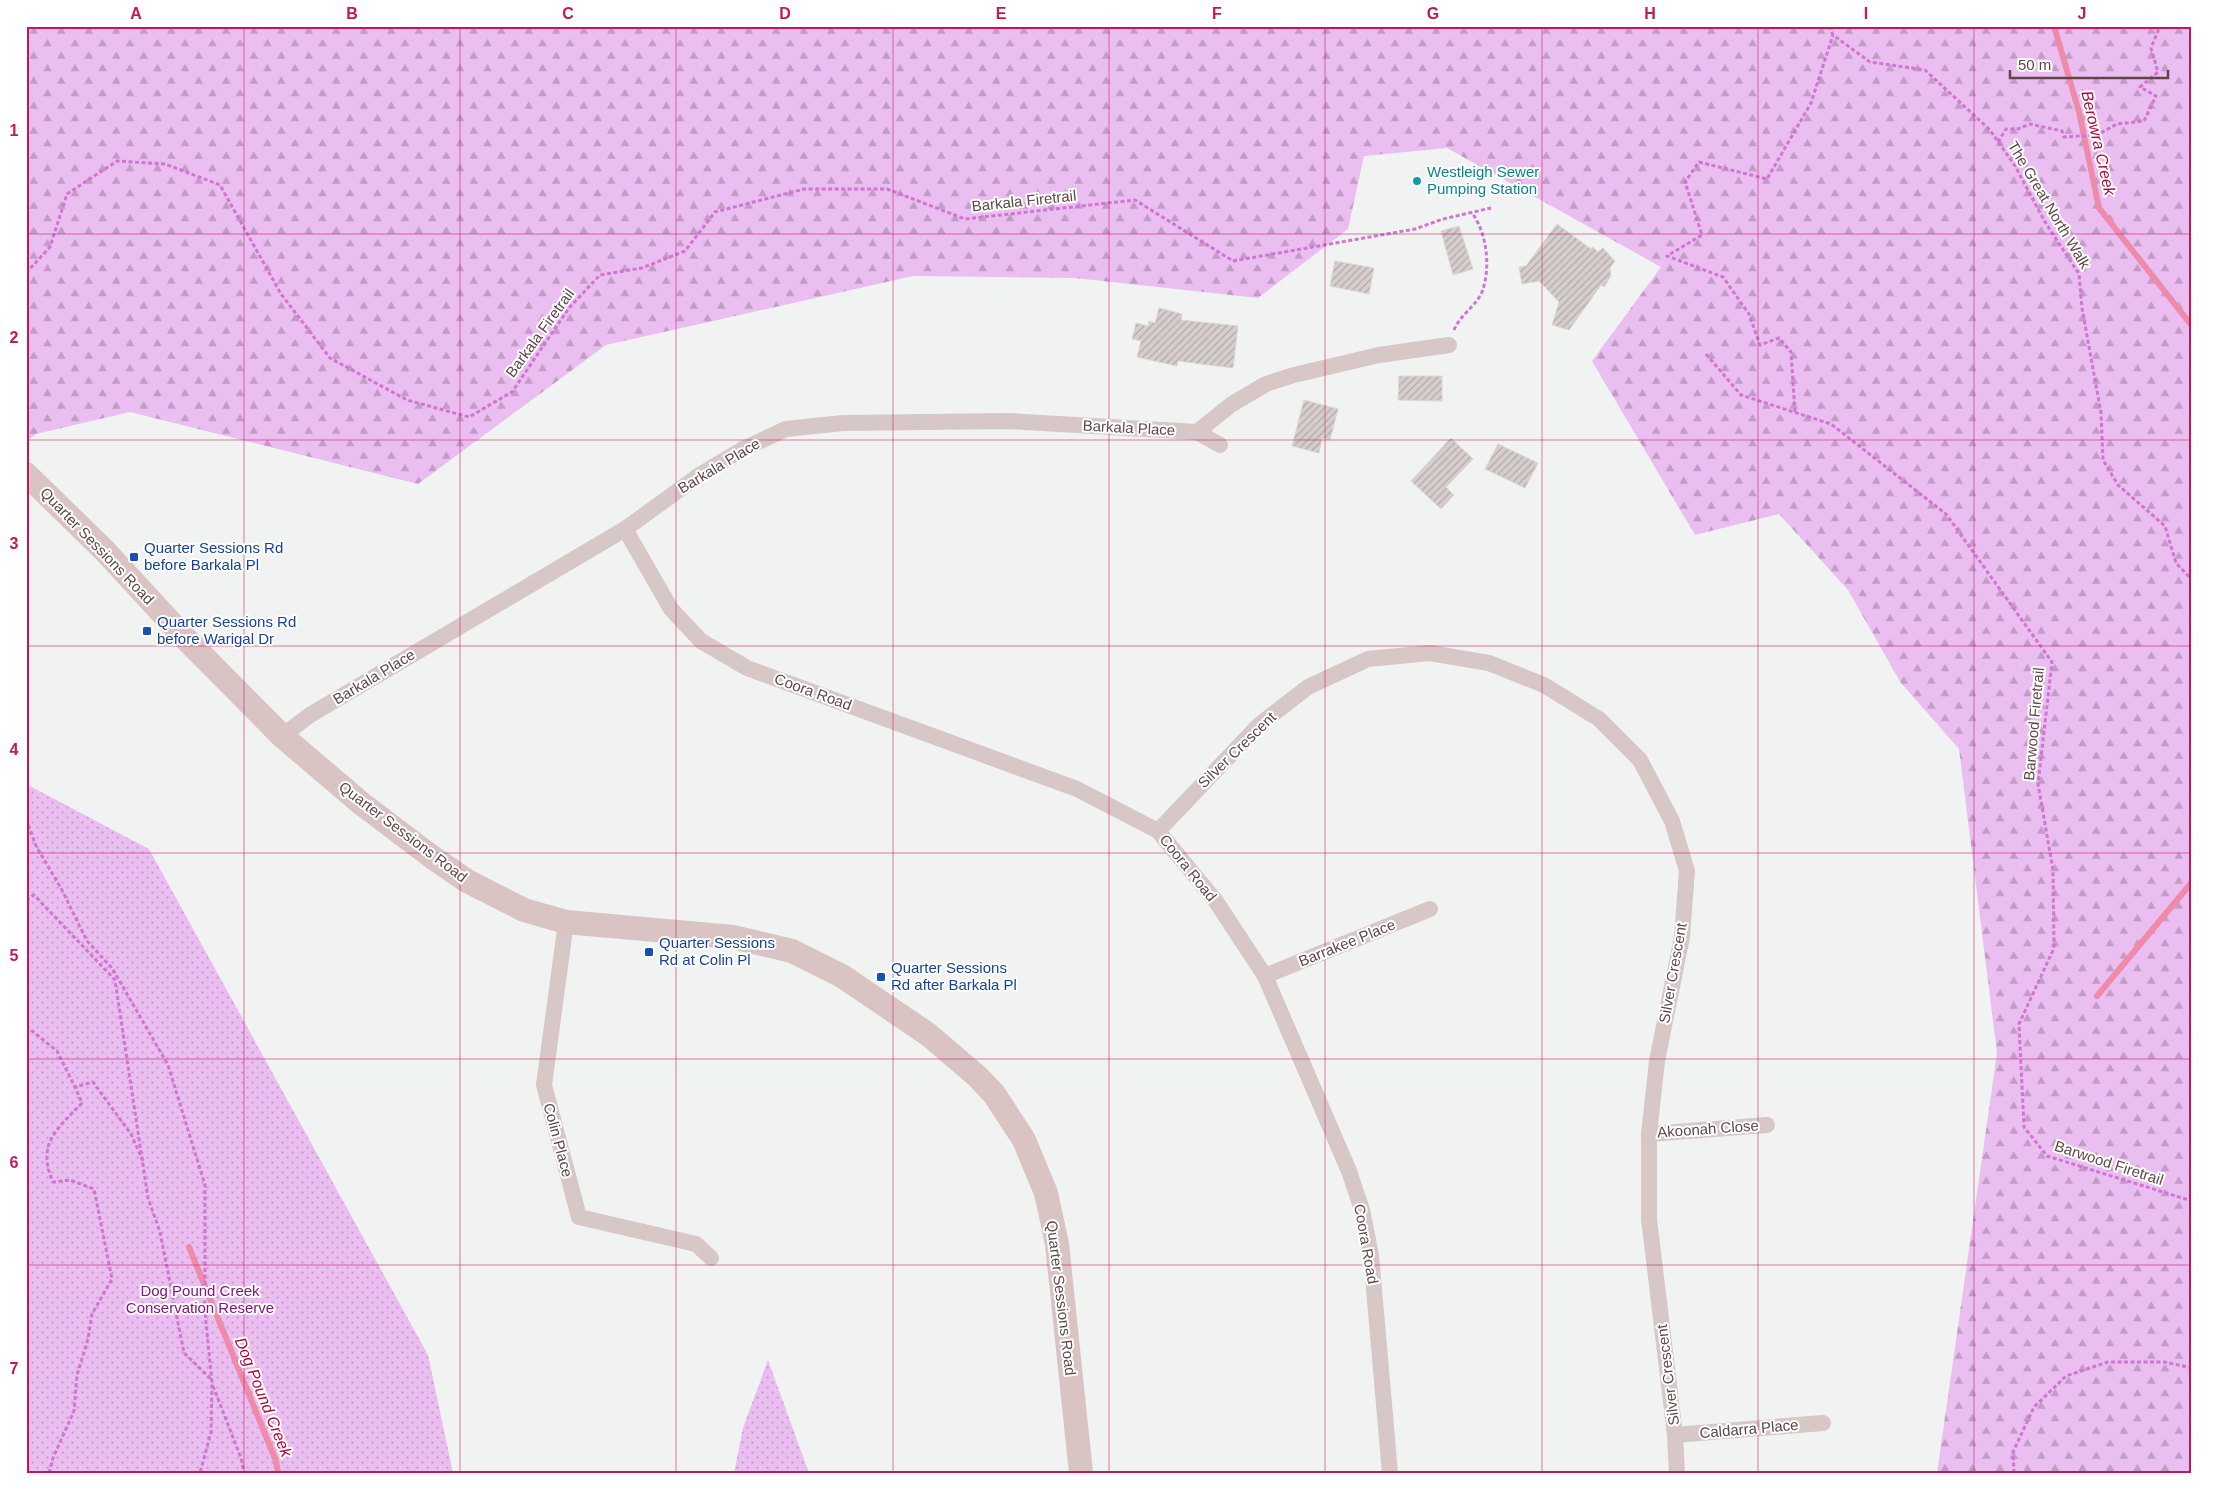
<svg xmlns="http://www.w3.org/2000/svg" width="2218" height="1499" font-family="Helvetica,sans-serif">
<defs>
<pattern id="forest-firs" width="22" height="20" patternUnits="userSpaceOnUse" patternTransform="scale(1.25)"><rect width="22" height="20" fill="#ebbef1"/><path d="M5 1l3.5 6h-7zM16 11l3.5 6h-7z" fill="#c29cc5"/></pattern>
<pattern id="park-dots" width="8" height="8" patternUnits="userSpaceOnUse" patternTransform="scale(1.25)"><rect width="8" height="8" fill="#ebbef1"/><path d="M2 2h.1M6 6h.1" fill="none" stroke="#c29cc5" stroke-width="1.8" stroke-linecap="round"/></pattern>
<pattern id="building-hatch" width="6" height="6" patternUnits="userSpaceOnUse" patternTransform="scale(1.25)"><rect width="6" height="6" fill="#d5cecd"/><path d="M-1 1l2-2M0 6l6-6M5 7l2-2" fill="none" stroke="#b0a9a8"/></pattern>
</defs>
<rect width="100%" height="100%" fill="#f0f3f2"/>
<polygon fill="url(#forest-firs)" points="26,26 2192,26 2192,1473 1937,1473 1997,1053 1959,749 1901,683 1848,590 1779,514 1695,535 1592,361 1661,267 1447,148 1364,156 1348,229 1258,298 1075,278 913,276 606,345 418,484 130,412 36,434 26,442"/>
<g fill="url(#park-dots)">
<polygon points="26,784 149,849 428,1355 453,1473 26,1473"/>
<polygon points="768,1360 809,1473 734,1473 743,1428"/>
</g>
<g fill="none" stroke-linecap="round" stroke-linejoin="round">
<g stroke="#ef8aa9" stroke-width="6">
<polyline points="2054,26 2079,112 2099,208 2192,326"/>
<polyline points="2097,996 2192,882"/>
<polyline points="189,1247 276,1461 278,1473"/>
</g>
</g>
<g fill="url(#building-hatch)" stroke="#dcd6d4">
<polygon points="1557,224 1591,249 1593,247 1598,252 1603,248 1615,261 1610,268 1611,276 1604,287 1601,285 1569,330 1552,325 1559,302 1539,281 1522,284 1519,267 1526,266"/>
<polygon points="1459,226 1473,269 1453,275 1441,231"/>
<polygon points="1335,261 1374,268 1369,294 1330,286"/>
<polygon points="1159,308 1182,314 1181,320 1238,326 1233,368 1178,361 1177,366 1137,357 1141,341 1132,339 1136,323 1148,326 1149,321 1155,323"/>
<polygon points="1399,376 1442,376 1442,401 1398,400"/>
<polygon points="1304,400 1338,409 1330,440 1322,438 1319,453 1292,446"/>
<polygon points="1451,438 1473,459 1446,487 1454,495 1441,509 1411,481"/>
<polygon points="1498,444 1538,463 1525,488 1485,469"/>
</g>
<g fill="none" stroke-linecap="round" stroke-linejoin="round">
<g stroke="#d075d1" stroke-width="3" stroke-dasharray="4 2.5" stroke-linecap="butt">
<polyline points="1829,26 1833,35 1870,62 1925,70 1990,130 2015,166 2045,222 2079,274 2082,308 2101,413 2103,460 2118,485 2165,526 2176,563 2192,580"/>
<polyline points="1998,142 2006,129 2018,129 2030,124 2062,131 2064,137 2097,135 2117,124 2144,121 2156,96 2140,87 2158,72 2151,48 2160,26"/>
<polyline points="26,273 50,247 67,194 117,161 165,164 220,185 281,294 330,358 407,400 469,417 512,392 569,308 600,275 642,268 685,251 715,212 804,189 887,189 965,219 1135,200 1233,261 1415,229 1443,219 1491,208"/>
<path d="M1454 330C1460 315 1476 306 1482 292 1491 268 1487 233 1472 213"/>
<polyline points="1706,354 1741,395 1831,424 1946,514 2052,662 2038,784 2053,870 2054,948 2019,1024 2024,1127 2047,1156 2192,1201"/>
<polyline points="1795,412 1791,352 1779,338 1760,345 1749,314 1723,277 1667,256 1702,235 1685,182 1699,162 1767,179 1811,103 1833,35"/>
<polyline points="26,819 36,846 62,890 87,941 112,968 168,1065 205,1185 205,1312 212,1383 211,1432 200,1473"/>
<polyline points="26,900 34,895 115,980 148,1198 160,1232 184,1353 211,1379"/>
<polyline points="26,1026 57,1051 75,1087"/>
<polyline points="213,1386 241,1458 244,1473"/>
<path d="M49 1473 53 1458 74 1411 77 1375 88 1339 92 1314 112 1279 94 1189 70 1180 53 1182C36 1144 57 1129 82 1103L75 1087 93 1082 131 1134 144 1163"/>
<polyline points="2014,1473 2013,1452 2034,1407 2066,1376 2108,1362 2165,1362 2192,1368"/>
</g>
<g stroke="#d8c7c7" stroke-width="16">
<polyline points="1197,432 1232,404 1266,384 1294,375 1379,355 1449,345"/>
<polyline points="625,529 671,609 701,641 747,668 1077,789 1158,831 1215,900 1265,976 1349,1171 1362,1210 1371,1255 1390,1473"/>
<polyline points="282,736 310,715 625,529 701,474 743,449 786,429 843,423 1008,421 1197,432 1220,445"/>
<polyline points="1158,831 1259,725 1308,687 1368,659 1430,653 1489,663 1544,685 1599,719 1640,760 1672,821 1687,871 1682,937 1657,1061 1649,1134 1649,1219 1675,1435 1677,1473"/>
<polyline points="566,922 544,1085 579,1217 696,1244 711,1258"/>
<polyline points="1265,976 1430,909"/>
<polyline points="1649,1134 1767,1125"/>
<polyline points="1675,1435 1823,1423"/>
</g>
<polyline stroke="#dac3c3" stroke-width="24" points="26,474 105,551 185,638 282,736 362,804 432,857 467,881 524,910 566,922 733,937 792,951 842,976 929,1035 978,1077 994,1094 1024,1140 1046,1193 1057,1244 1081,1473"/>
</g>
<path fill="none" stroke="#c2185b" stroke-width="1" stroke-opacity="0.55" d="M244 26V1473M460 26V1473M676 26V1473M893 26V1473M1109 26V1473M1325 26V1473M1542 26V1473M1758 26V1473M1974 26V1473M26 234H2192M26 440H2192M26 646H2192M26 853H2192M26 1059H2192M26 1265H2192"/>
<circle fill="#0f9aa8" stroke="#fff" stroke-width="2" cx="1417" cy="181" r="5"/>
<g fill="#1a4fb4" stroke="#fff" stroke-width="2">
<rect x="129" y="552" width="10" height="10" rx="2.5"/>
<rect x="142" y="626" width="10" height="10" rx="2.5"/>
<rect x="644" y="947" width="10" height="10" rx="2.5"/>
<rect x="876" y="972" width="10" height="10" rx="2.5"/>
</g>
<g text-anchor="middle" stroke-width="4" stroke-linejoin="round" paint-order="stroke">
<g font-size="15" fill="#0d838f" stroke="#fff" text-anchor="start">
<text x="1427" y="177">Westleigh Sewer<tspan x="1427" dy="17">Pumping Station</tspan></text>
</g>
<g font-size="15" fill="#5f4748" stroke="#fff">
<text transform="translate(1024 201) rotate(-6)" y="5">Barkala Firetrail</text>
<text transform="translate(2049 205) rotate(59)" y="5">The Great North Walk</text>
<text transform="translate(540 333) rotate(-54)" y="5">Barkala Firetrail</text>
<text transform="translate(1129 428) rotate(3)" y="5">Barkala Place</text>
<text transform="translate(719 466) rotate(-31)" y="5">Barkala Place</text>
<text transform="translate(97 546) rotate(46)" y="5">Quarter Sessions Road</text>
<text transform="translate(374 677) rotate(-31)" y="5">Barkala Place</text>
<text transform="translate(813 692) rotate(20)" y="5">Coora Road</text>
<text transform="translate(2034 724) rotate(-85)" y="5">Barwood Firetrail</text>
<text transform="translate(1237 750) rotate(-44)" y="5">Silver Crescent</text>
<text transform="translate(403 832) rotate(37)" y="5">Quarter Sessions Road</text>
<text transform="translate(1188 868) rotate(51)" y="5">Coora Road</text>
<text transform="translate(1347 943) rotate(-22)" y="5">Barrakee Place</text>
<text transform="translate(1673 973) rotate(-80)" y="5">Silver Crescent</text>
<text transform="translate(1708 1129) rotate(-4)" y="5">Akoonah Close</text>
<text transform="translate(558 1140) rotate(75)" y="5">Colin Place</text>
<text transform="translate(2109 1163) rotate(18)" y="5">Barwood Firetrail</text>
<text transform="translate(1366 1244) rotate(80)" y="5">Coora Road</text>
<text transform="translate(1061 1298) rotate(83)" y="5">Quarter Sessions Road</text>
<text transform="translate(1668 1375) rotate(-97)" y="5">Silver Crescent</text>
<text transform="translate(1749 1429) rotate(-5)" y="5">Caldarra Place</text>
</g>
<g font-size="15" fill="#164399" stroke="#fff" text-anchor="start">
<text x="144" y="553">Quarter Sessions Rd<tspan x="144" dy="17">before Barkala Pl</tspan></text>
<text x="157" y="627">Quarter Sessions Rd<tspan x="157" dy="17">before Warigal Dr</tspan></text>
<text x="659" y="948">Quarter Sessions<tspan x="659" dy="17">Rd at Colin Pl</tspan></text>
<text x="891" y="973">Quarter Sessions<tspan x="891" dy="17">Rd after Barkala Pl</tspan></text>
</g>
<g font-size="15" fill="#831484" stroke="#fff">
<text x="200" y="1296">Dog Pound Creek<tspan x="200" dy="17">Conservation Reserve</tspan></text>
</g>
<g font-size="16" font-style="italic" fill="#b2073b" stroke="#fff">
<text transform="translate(2099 143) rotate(77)" y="6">Berowra Creek</text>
<text transform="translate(264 1397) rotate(68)" y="6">Dog Pound Creek</text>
</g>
</g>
<rect width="2218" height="1499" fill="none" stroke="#ffffff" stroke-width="55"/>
<path d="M2010 70v8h158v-8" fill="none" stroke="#5f4748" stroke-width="2.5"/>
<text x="2018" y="70" font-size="15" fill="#5f4748" stroke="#ffffff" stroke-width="4" paint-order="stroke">50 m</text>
<rect x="28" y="28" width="2162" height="1444" fill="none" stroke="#c2185b" stroke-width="2"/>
<g font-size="16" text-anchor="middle" font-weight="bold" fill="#c2185b">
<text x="136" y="19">A</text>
<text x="352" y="19">B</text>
<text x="568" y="19">C</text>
<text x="785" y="19">D</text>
<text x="1001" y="19">E</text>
<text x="1217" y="19">F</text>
<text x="1433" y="19">G</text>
<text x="1650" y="19">H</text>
<text x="1866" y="19">I</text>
<text x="2082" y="19">J</text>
<text x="14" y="136">1</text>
<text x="14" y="343">2</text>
<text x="14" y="549">3</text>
<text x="14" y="755">4</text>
<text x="14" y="961">5</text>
<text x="14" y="1168">6</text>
<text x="14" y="1374">7</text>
</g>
</svg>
